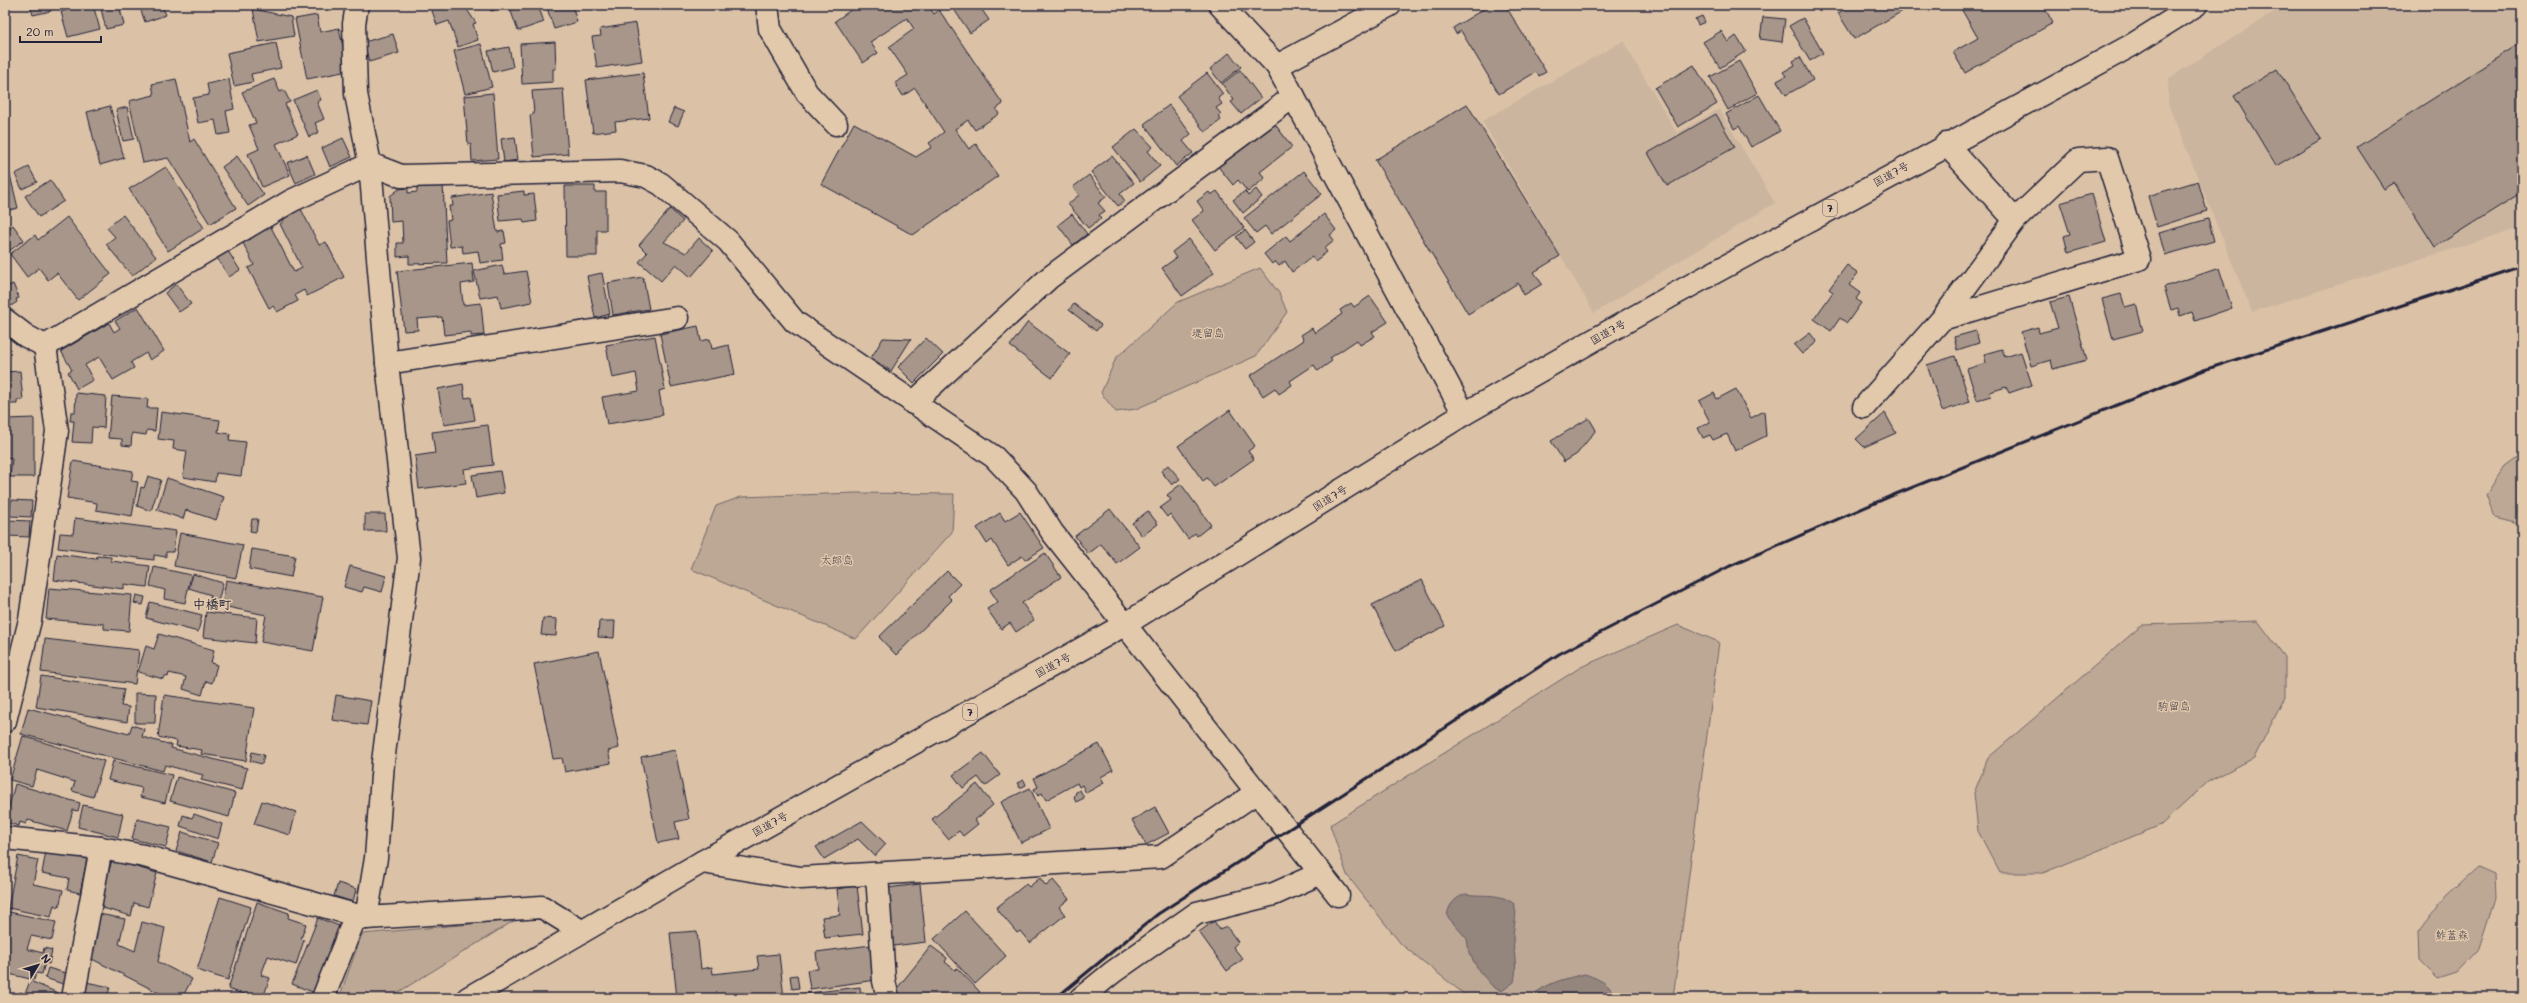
<svg xmlns="http://www.w3.org/2000/svg" width="2527" height="1003" font-family="Mali,'Klee One',sans-serif">
<rect width="100%" height="100%" fill="#dbc2a7"/>
<filter id="ink" filterUnits="userSpaceOnUse"><feTurbulence type="fractalNoise" baseFrequency=".025" numOctaves="2"/><feDisplacementMap in="SourceGraphic" scale="8" xChannelSelector="R" yChannelSelector="G"/><feConvolveMatrix kernelMatrix="1 2 1 2 8 2 1 2 1" color-interpolation-filters="sRGB"/></filter>
<g filter="url(#ink)">
<g fill="#cbb59e">
<polygon points="2285,5 2522,5 2522,227 2252,312 2168,104 2168,90 2169,78"/>
<polygon points="1623,41 1677,133 1719,109 1775,203 1594,313 1482,121"/>
</g>
<g fill="#bda895" stroke="#706568">
<polygon points="1260,268 1279,293 1287,312 1256,356 1136,409 1116,412 1101,393 1116,358 1178,302"/>
<polygon points="2522,454 2522,525 2495,518 2486,495 2504,467"/>
<polygon points="856,493 954,494 952,532 856,639 691,569 716,506 741,497"/>
<polygon points="2258,621 2285,657 2285,697 2254,758 2209,781 2161,825 2043,873 2000,873 1978,831 1974,793 1988,758 2142,625"/>
<polygon points="1678,625 1719,642 1673,998 1469,998 1401,944 1347,875 1330,825 1581,667"/>
<polygon points="2478,866 2494,873 2495,898 2478,951 2457,973 2438,979 2419,960 2418,932 2446,895"/>
<polygon points="515,920 389,998 339,998 362,934"/>
</g>
<g fill="#94857d" stroke="#665d63">
<path d="M1465 894C1483 897 1500 892 1514 904 1518 915 1514 924 1513 935 1513 953 1518 964 1514 982L1502 991 1494 988 1479 971 1469 953 1467 939 1447 916C1449 904 1454 899 1465 894Z"/>
<path d="M1585 974C1596 978 1613 984 1614 998H1529C1546 983 1563 979 1585 974Z"/>
</g>
<g fill="#a79689" stroke="#22223b">
<polygon points="30,5 50,5 51,11 33,15"/>
<polygon points="65,5 93,5 100,29 68,37 61,12 67,10"/>
<polygon points="100,5 119,5 124,25 106,29"/>
<polygon points="139,5 162,5 166,15 145,22"/>
<polygon points="430,5 464,5 476,23 473,24 478,40 458,47 449,21 437,25"/>
<polygon points="489,5 538,5 544,22 518,31 509,6 491,11"/>
<polygon points="546,5 572,5 577,22 554,29"/>
<polygon points="858,5 932,5 929,7 934,14 939,10 1003,104 996,109 999,114 975,130 968,120 955,129 969,149 976,144 998,176 913,235 821,184 854,123 916,157 932,147 929,143 944,132 915,88 903,96 895,83 908,75 889,47 914,29 907,18 870,42 878,53 863,63 835,21"/>
<polygon points="951,5 990,5 982,10 989,20 970,33"/>
<polygon points="1490,5 1505,5 1546,72 1539,76 1536,72 1499,94 1461,31 1456,34 1453,28"/>
<polygon points="1852,5 1913,5 1854,39 1838,13"/>
<polygon points="1959,5 2043,5 2053,23 1965,73 1953,52 1978,38"/>
<polygon points="253,9 291,17 294,36 259,42"/>
<polygon points="317,15 320,32 339,28 348,71 307,79 295,19"/>
<polygon points="1702,16 1705,22 1698,25 1695,19"/>
<polygon points="1763,17 1785,19 1782,42 1760,39"/>
<polygon points="1803,18 1823,53 1810,61 1789,26"/>
<polygon points="636,23 642,61 597,68 592,37 601,36 600,29"/>
<polygon points="1721,31 1728,42 1736,36 1746,51 1720,68 1703,42"/>
<polygon points="393,34 399,53 369,62 364,42"/>
<polygon points="555,42 556,69 553,69 553,82 522,84 520,44"/>
<polygon points="276,43 281,68 251,74 253,82 234,86 227,53"/>
<polygon points="481,44 492,87 465,94 454,51"/>
<polygon points="2519,44 2522,48 2522,192 2435,247 2394,183 2384,189 2357,147"/>
<polygon points="509,47 513,67 493,72 488,51"/>
<polygon points="1229,53 1241,67 1221,83 1210,69"/>
<polygon points="1800,57 1813,80 1786,95 1777,81 1786,76 1783,72 1795,65 1793,61"/>
<polygon points="1739,61 1757,93 1728,110 1710,77"/>
<polygon points="1694,65 1717,104 1678,127 1655,88"/>
<polygon points="2277,69 2321,139 2276,166 2234,96"/>
<polygon points="1240,70 1261,98 1241,114 1231,102 1234,100 1222,84"/>
<polygon points="643,73 649,118 615,122 616,130 593,133 586,80"/>
<polygon points="1207,73 1223,94 1218,98 1222,104 1216,108 1221,114 1218,116 1221,120 1205,132 1177,96"/>
<polygon points="176,79 190,142 194,139 236,208 210,224 168,158 143,163 129,101 154,95 152,84"/>
<polygon points="229,79 234,109 226,111 230,133 218,135 215,120 198,123 193,98 209,95 207,84"/>
<polygon points="274,79 280,92 284,90 290,102 285,104 298,134 276,144 290,175 262,187 248,154 259,149 249,125 256,123 242,92"/>
<polygon points="563,89 568,154 534,157 530,115 534,114 532,91"/>
<polygon points="317,90 321,100 317,102 324,119 315,123 319,132 309,137 293,100"/>
<polygon points="493,93 498,159 472,161 471,144 468,144 464,96"/>
<polygon points="1759,95 1780,131 1751,147 1739,126 1734,129 1726,114"/>
<polygon points="1467,104 1560,256 1534,272 1542,284 1524,295 1518,283 1468,314 1375,160"/>
<polygon points="1169,105 1191,134 1183,141 1193,153 1176,166 1144,124"/>
<polygon points="110,106 124,158 100,165 87,112"/>
<polygon points="127,107 134,139 123,141 116,110"/>
<polygon points="674,108 684,112 678,126 668,122"/>
<polygon points="1716,114 1735,147 1667,186 1648,153"/>
<polygon points="1272,120 1292,147 1260,172 1265,178 1248,192 1238,180 1233,185 1216,164"/>
<polygon points="1136,129 1153,147 1148,151 1160,166 1140,182 1113,147"/>
<polygon points="515,137 518,160 504,162 501,139"/>
<polygon points="343,138 352,157 330,167 322,148"/>
<polygon points="307,155 315,174 296,183 287,163"/>
<polygon points="237,156 264,195 248,206 222,167"/>
<polygon points="1112,156 1134,183 1120,194 1125,201 1118,206 1091,172"/>
<polygon points="29,167 37,182 22,189 15,174"/>
<polygon points="166,167 204,228 168,251 129,189"/>
<polygon points="9,171 18,208 5,211 5,172"/>
<polygon points="1304,171 1322,194 1271,234 1265,226 1256,233 1244,218"/>
<polygon points="1089,175 1106,197 1098,203 1105,211 1099,215 1101,218 1088,228 1068,204 1079,195 1073,187"/>
<polygon points="50,180 64,201 39,217 25,196"/>
<polygon points="2198,181 2207,211 2157,227 2148,196"/>
<polygon points="443,184 447,263 409,264 409,256 397,257 397,243 403,243 402,221 391,222 390,196 399,189 408,188 408,193 417,192 417,185"/>
<polygon points="565,186 595,186 595,192 606,192 606,230 597,230 597,256 566,256"/>
<polygon points="1256,189 1262,197 1243,213 1233,200 1245,191 1248,196"/>
<polygon points="524,191 524,195 534,194 537,221 524,223 523,219 500,221 497,194"/>
<polygon points="1217,191 1244,228 1215,250 1192,220 1204,211 1197,201 1209,192 1211,195"/>
<polygon points="491,192 497,232 504,231 506,243 501,244 503,260 480,263 478,251 463,253 462,246 450,247 447,221 451,220 449,206 453,206 452,198"/>
<polygon points="2092,194 2106,242 2068,253 2064,236 2070,234 2060,203"/>
<polygon points="300,207 319,245 326,242 344,277 307,296 304,290 295,295 298,301 277,312 273,306 269,308 248,268 254,265 242,241 271,227 294,272 302,268 280,224 284,221 282,216"/>
<polygon points="670,209 683,221 664,242 686,253 699,238 713,251 691,277 676,264 661,281 639,262 647,253 639,245"/>
<polygon points="1072,214 1087,234 1073,245 1058,225"/>
<polygon points="1324,214 1336,230 1330,235 1334,240 1324,248 1327,252 1315,261 1312,257 1292,272 1285,261 1279,266 1275,261 1272,264 1264,254 1286,236 1290,241"/>
<polygon points="123,215 156,257 132,276 106,244 115,237 107,228"/>
<polygon points="67,217 111,274 78,300 57,273 48,280 39,268 27,277 10,254 35,235 38,240"/>
<polygon points="2208,219 2214,241 2165,255 2159,233"/>
<polygon points="13,225 24,240 5,254 5,231"/>
<polygon points="1245,230 1254,242 1245,249 1236,237"/>
<polygon points="1189,239 1214,273 1182,296 1162,268 1176,258 1172,252"/>
<polygon points="228,251 240,270 229,277 217,258"/>
<polygon points="472,263 474,282 461,284 463,305 481,303 484,335 471,336 471,332 444,335 442,317 417,319 418,330 404,331 397,271"/>
<polygon points="502,265 504,274 526,271 532,302 501,308 498,295 480,298 474,271"/>
<polygon points="1847,265 1858,273 1849,285 1860,293 1856,299 1861,303 1847,323 1840,318 1831,331 1814,319 1833,292 1829,289"/>
<polygon points="2219,268 2232,308 2195,321 2192,312 2180,316 2178,308 2171,310 2164,287"/>
<polygon points="602,273 610,314 595,318 587,276"/>
<polygon points="643,277 649,309 613,315 608,283"/>
<polygon points="13,284 19,298 16,299 17,302 11,306 8,302 5,303 5,287"/>
<polygon points="176,284 191,304 179,312 165,293"/>
<polygon points="2121,294 2125,307 2136,304 2143,331 2113,339 2102,299"/>
<polygon points="1370,296 1388,322 1372,332 1375,336 1360,345 1357,340 1330,358 1332,361 1318,371 1314,365 1290,381 1292,385 1279,394 1275,388 1263,396 1250,376 1304,340 1301,335 1312,328 1315,333 1342,314 1340,310 1351,303 1354,307"/>
<polygon points="2069,297 2087,360 2053,369 2051,360 2031,366 2021,332 2038,327 2039,333 2058,328 2050,302"/>
<polygon points="1074,304 1101,325 1096,331 1069,310"/>
<polygon points="138,307 164,351 150,360 146,353 131,362 134,368 113,380 99,357 85,365 93,380 77,389 68,372 72,370 61,351 109,323 114,332 120,328 115,321"/>
<polygon points="1028,322 1070,354 1052,378 1010,346"/>
<polygon points="698,326 701,341 710,339 712,349 729,345 735,374 671,387 660,334"/>
<polygon points="1976,331 1979,343 1957,350 1954,337"/>
<polygon points="1810,333 1817,342 1802,354 1794,345"/>
<polygon points="655,336 665,389 659,391 663,415 607,424 602,397 639,391 636,373 612,378 606,345"/>
<polygon points="883,338 911,339 891,371 871,358"/>
<polygon points="926,338 943,354 914,383 898,367"/>
<polygon points="2002,349 2005,357 2021,352 2032,385 2009,393 2006,387 1990,392 1991,396 1977,400 1967,369 1986,363 1984,354"/>
<polygon points="1955,356 1970,402 1942,411 1927,365"/>
<polygon points="20,371 23,400 17,400 17,404 5,404 5,372"/>
<polygon points="463,384 465,398 471,397 475,420 444,425 438,389"/>
<polygon points="1736,389 1751,418 1764,411 1766,436 1735,451 1727,434 1713,440 1710,435 1703,438 1698,428 1710,422 1699,401 1714,393 1717,399"/>
<polygon points="76,393 106,396 104,428 92,427 91,443 72,442 74,421 70,421 71,412 75,412"/>
<polygon points="112,396 148,399 147,408 157,408 155,431 147,430 146,435 132,433 131,446 122,445 122,439 108,438"/>
<polygon points="1230,410 1255,446 1248,451 1254,459 1214,487 1207,478 1203,481 1178,446"/>
<polygon points="161,412 220,420 218,432 230,434 229,440 246,442 241,476 216,473 215,482 183,477 187,451 173,449 174,441 158,439"/>
<polygon points="1885,413 1896,433 1864,447 1856,439"/>
<polygon points="5,416 7,419 34,418 34,477 10,477 12,459 5,458"/>
<polygon points="1589,418 1596,430 1577,454 1564,462 1551,441"/>
<polygon points="488,425 493,465 464,469 466,483 419,489 415,456 435,453 432,432"/>
<polygon points="73,461 133,471 131,481 138,482 132,516 96,510 97,503 67,498"/>
<polygon points="1168,465 1180,479 1172,485 1161,471"/>
<polygon points="500,471 504,493 476,498 472,475"/>
<polygon points="148,476 161,480 151,511 137,506 141,487 144,488"/>
<polygon points="167,478 224,497 216,520 186,510 183,519 157,510"/>
<polygon points="1181,484 1211,525 1197,536 1195,533 1188,539 1170,514 1167,517 1160,508 1171,500 1167,495"/>
<polygon points="11,500 32,501 31,517 10,516"/>
<polygon points="1110,509 1140,547 1117,564 1101,544 1088,554 1075,536"/>
<polygon points="1148,511 1158,524 1142,536 1132,523"/>
<polygon points="1020,512 1044,548 1025,560 1022,556 1008,565 992,540 987,544 977,528 1000,513 1005,521"/>
<polygon points="365,514 385,514 386,531 365,531"/>
<polygon points="75,518 176,531 173,552 166,552 166,557 154,555 154,560 58,548 60,533 73,534"/>
<polygon points="252,519 258,519 256,532 250,531"/>
<polygon points="8,520 30,521 29,537 7,536"/>
<polygon points="180,533 243,545 236,578 174,566"/>
<rect x="5" y="542" width="5" height="9"/>
<polygon points="252,549 295,556 291,577 249,569"/>
<polygon points="1045,553 1061,577 1022,603 1034,620 1016,632 1010,623 1001,629 987,609 998,602 990,590"/>
<polygon points="57,554 96,559 97,556 111,557 111,561 150,566 147,587 124,584 124,589 54,580"/>
<polygon points="350,566 386,576 382,592 364,587 362,592 344,587"/>
<polygon points="154,567 191,575 185,603 164,599 165,590 150,586"/>
<polygon points="947,571 960,584 948,596 952,600 896,655 879,637"/>
<polygon points="193,574 223,583 217,605 209,602 211,595 189,588"/>
<polygon points="226,580 323,597 313,651 261,642 266,615 222,606"/>
<polygon points="1422,580 1445,626 1396,651 1372,605"/>
<polygon points="49,588 132,595 129,631 104,629 104,624 46,619"/>
<polygon points="136,595 145,597 143,605 134,603"/>
<polygon points="150,602 202,615 198,632 146,618"/>
<polygon points="206,612 257,618 255,643 203,637"/>
<polygon points="543,618 557,619 556,636 541,635"/>
<polygon points="599,621 615,621 614,638 598,637"/>
<polygon points="159,634 214,650 211,663 217,665 212,683 206,681 202,695 183,689 186,677 169,673 168,677 165,676 163,679 138,672 146,646 154,649"/>
<polygon points="45,639 139,650 135,684 41,672"/>
<polygon points="599,651 619,748 608,751 611,763 565,772 562,758 553,759 534,664"/>
<polygon points="41,676 124,689 121,706 129,707 127,722 36,707"/>
<polygon points="135,693 156,694 155,723 135,723"/>
<polygon points="164,695 254,708 246,761 201,754 202,750 176,746 177,741 158,737"/>
<polygon points="336,695 371,701 367,725 332,720"/>
<polygon points="28,708 129,734 132,725 144,729 142,737 172,745 171,748 247,768 242,790 201,780 203,775 165,765 163,771 21,734"/>
<polygon points="23,736 104,761 93,797 72,791 75,782 37,770 32,786 10,780"/>
<polygon points="1099,744 1113,770 1101,777 1104,783 1086,793 1082,785 1079,787 1077,783 1046,800 1042,793 1038,796 1034,789 1038,787 1034,778"/>
<polygon points="675,750 689,819 675,822 679,839 658,843 641,757"/>
<polygon points="252,752 264,755 262,764 250,761"/>
<polygon points="983,753 1000,775 985,786 978,777 963,788 953,775"/>
<polygon points="113,761 172,775 165,803 140,797 142,788 108,780"/>
<polygon points="177,777 235,793 229,817 170,801"/>
<polygon points="1024,780 1026,785 1020,788 1017,783"/>
<polygon points="15,784 80,803 78,811 73,810 67,831 28,820 26,824 20,822 19,826 5,822"/>
<polygon points="977,784 993,805 975,820 978,824 963,836 959,831 948,839 932,819"/>
<polygon points="1030,788 1049,829 1021,843 1001,802"/>
<polygon points="1080,790 1084,798 1076,802 1074,798 1076,792"/>
<polygon points="262,801 296,812 290,835 254,824"/>
<polygon points="83,805 123,814 118,837 78,827"/>
<polygon points="1155,807 1169,833 1146,845 1132,820"/>
<polygon points="194,814 222,824 218,839 180,826 183,815 192,818"/>
<polygon points="137,819 171,827 166,847 132,839"/>
<polygon points="862,821 886,844 875,856 858,839 824,859 816,847"/>
<polygon points="182,832 218,843 212,862 176,851"/>
<polygon points="46,851 87,859 80,893 67,890 69,878 42,873"/>
<polygon points="18,856 38,860 33,884 63,890 59,907 54,905 51,917 8,908"/>
<polygon points="112,860 157,873 148,907 134,903 131,916 99,907"/>
<polygon points="1040,878 1046,886 1053,880 1069,899 1059,907 1065,915 1030,943 1020,931 1017,933 996,908 1026,884 1029,887"/>
<polygon points="338,883 356,889 353,902 334,896"/>
<polygon points="920,884 926,942 893,946 887,888"/>
<polygon points="857,886 863,934 825,938 822,917 840,915 837,889"/>
<polygon points="220,897 251,907 228,980 197,970"/>
<polygon points="257,902 289,913 288,918 306,924 301,939 304,940 296,965 268,956 261,975 270,978 263,998 255,998 228,989"/>
<polygon points="5,911 56,922 52,940 31,936 27,949 43,953 44,948 52,950 49,964 45,963 42,974 36,973 34,980 5,973"/>
<polygon points="965,911 1006,956 975,984 934,939"/>
<polygon points="99,914 125,919 119,944 135,951 142,922 165,928 158,962 192,979 182,998 169,998 90,958"/>
<polygon points="318,918 342,927 315,993 292,984"/>
<polygon points="1214,921 1220,930 1226,926 1238,942 1233,947 1243,959 1227,971 1199,932"/>
<polygon points="697,931 701,969 712,967 713,974 759,969 757,956 779,954 784,998 677,998 670,933"/>
<polygon points="871,945 876,980 810,989 807,970 818,969 816,952"/>
<polygon points="931,946 947,958 945,962 955,970 957,968 980,992 973,998 907,998 895,991"/>
<polygon points="48,968 69,974 66,985 45,978"/>
<polygon points="797,975 799,988 792,989 790,976"/>
<polygon points="30,981 65,996 65,998 17,998 20,992 25,994"/>
<polygon points="86,982 110,987 107,998 83,998"/>
<polygon points="860,987 861,998 791,998 790,995"/>
</g>
<g fill="none" stroke-linecap="round" stroke-linejoin="round">
<g stroke="#22223b" stroke-width="25">
<g id="minor">
<polyline points="357,5 354,24 356,94 370,164 387,363 409,558 383,762 376,858 366,918"/>
<polyline points="767,5 770,29 807,93 836,124"/>
<polyline points="1946,144 2015,220"/>
<polyline points="5,320 26,336 45,346"/>
<polyline points="45,346 291,201 370,164 401,176 620,171 646,176 661,184 728,241 795,322 994,457 1026,491 1052,532 1338,895"/>
<polyline points="387,363 677,318"/>
<polyline points="913,403 1049,278 1294,96"/>
<polyline points="1864,407 1942,319 2015,220 2078,160 2107,158 2139,259 1942,319"/>
<polyline points="5,721 30,620 57,431 45,346"/>
<polyline points="5,838 101,848 144,856 366,918 542,907 581,931"/>
<polyline points="702,862 801,878 1161,857 1257,792"/>
<polyline points="877,874 884,981 888,998"/>
<polyline points="73,998 101,848"/>
<polyline points="323,998 356,915"/>
<polyline points="1081,998 1113,972 1197,913 1274,894 1321,873"/>
</g>
</g>
<g stroke="#22223b" stroke-width="25">
<g id="tertiary">
<polyline points="1220,5 1277,66 1464,414"/>
<polyline points="1277,66 1390,5"/>
</g>
</g>
<g stroke="#22223b" stroke-width="25">
<polyline id="trunk" points="468,998 702,862 1124,625 1464,414 1673,295 2132,45 2196,5"/>
</g>
<use href="#minor" stroke="#e3c9ab" stroke-width="22"/>
<use href="#tertiary" stroke="#e3c9ab" stroke-width="22"/>
<use href="#trunk" stroke="#e3c9ab" stroke-width="22"/>
<polyline stroke="#22223b" stroke-width="3" points="1056,998 1158,914 1559,654 1730,566 1891,496 2204,370 2522,266"/>
</g>
</g>
<g text-anchor="middle" stroke-width="3" stroke-linejoin="round" paint-order="stroke">
<g fill="#e3c9ab" stroke="#5c545d" stroke-width="1">
<rect x="1823" y="200" width="14" height="16" rx="3"/>
<rect x="963" y="704" width="14" height="16" rx="3"/>
</g>
<g font-size="10" font-weight="bold" fill="#22223b">
<text x="1830" y="212">7</text>
<text x="970" y="716">7</text>
</g>
<g font-size="11" fill="#22223b" stroke="#e3c9ab">
<text transform="translate(1891 174) rotate(-29)" y="4">国道7号</text>
<text transform="translate(1608 332) rotate(-30)" y="4">国道7号</text>
<text transform="translate(1330 498) rotate(-32)" y="4">国道7号</text>
<text transform="translate(1053 665) rotate(-29)" y="4">国道7号</text>
<text transform="translate(770 824) rotate(-29)" y="4">国道7号</text>
</g>
<g font-size="11" fill="#413d4d" stroke="#e3c9ab">
<text x="1208" y="337">堤留島</text>
<text x="837" y="564">太郎島</text>
<text x="2174" y="710">駒留島</text>
<text x="2452" y="939">鮓蓋森</text>
</g>
<g font-size="13" font-weight="bold" fill="#22223b" stroke="#e3c9ab">
<text x="212" y="609">中橋町</text>
</g>
</g>
<rect width="2527" height="1003" fill="none" stroke="#e3c9ab" stroke-width="20"/>
<rect x="10" y="10" width="2507" height="983" fill="none" stroke="#22223b" stroke-width="1.5" filter="url(#ink)"/>
<g transform="translate(38 965) rotate(52)" stroke="#e3c9ab" stroke-width="3" paint-order="stroke">
<path d="M0-3L7 15L0 10L-7 15Z" fill="#22223b"/>
<text y="-6" font-size="11" font-weight="bold" text-anchor="middle" fill="#22223b">N</text>
</g>
<path d="M20 36v6h81v-6" fill="none" stroke="#22223b" stroke-width="2"/>
<text x="26" y="36" font-size="12" fill="#22223b" stroke="#e3c9ab" stroke-width="3" paint-order="stroke">20 m</text>
</svg>
